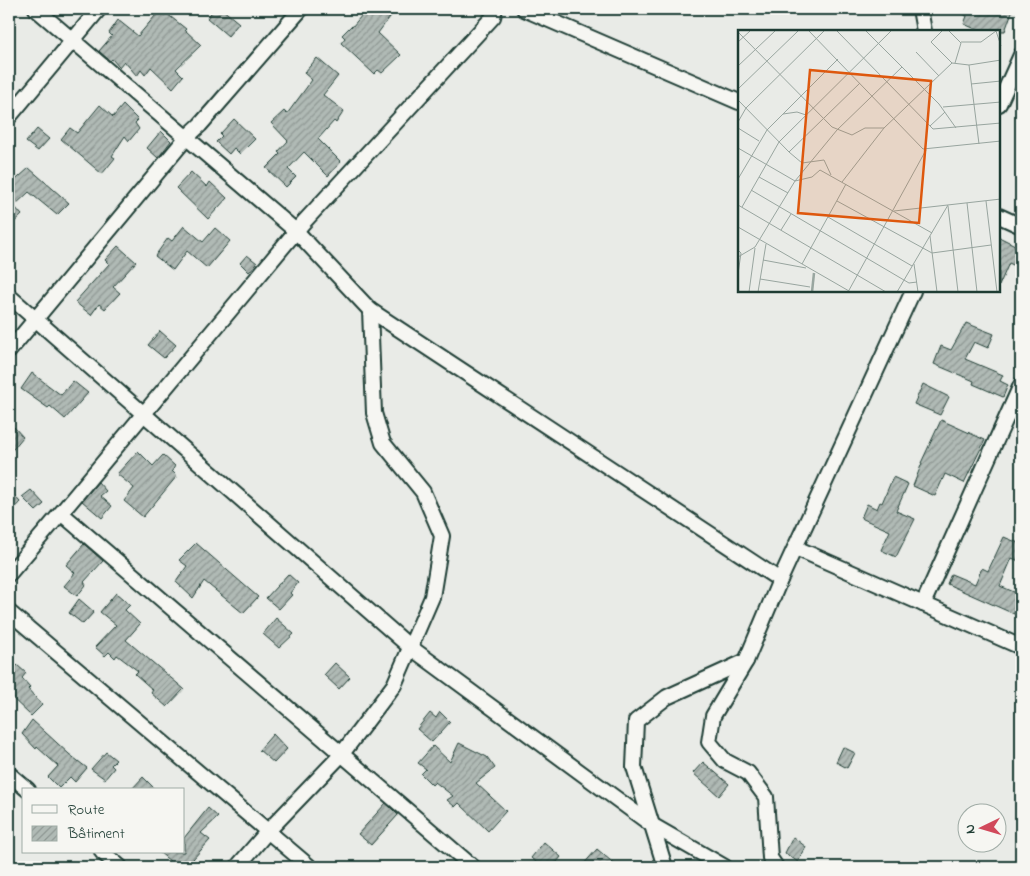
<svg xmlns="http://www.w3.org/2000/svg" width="1030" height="876" font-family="'Indie Flower',sans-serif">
<defs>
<pattern id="building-hatch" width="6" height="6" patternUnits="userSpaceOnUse" patternTransform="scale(1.25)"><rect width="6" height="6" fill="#b0bab5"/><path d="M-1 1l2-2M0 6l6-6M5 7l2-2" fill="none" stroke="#8f9894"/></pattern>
</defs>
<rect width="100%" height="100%" fill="#e9ebe7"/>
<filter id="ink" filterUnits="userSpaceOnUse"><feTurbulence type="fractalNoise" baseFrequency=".02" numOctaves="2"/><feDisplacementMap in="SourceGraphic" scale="10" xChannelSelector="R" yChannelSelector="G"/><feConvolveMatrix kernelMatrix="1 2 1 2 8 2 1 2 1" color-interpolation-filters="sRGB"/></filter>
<g filter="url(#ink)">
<g fill="url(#building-hatch)" stroke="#1f3d34">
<polygon points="161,9 186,29 185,30 201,45 176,69 183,76 173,88 151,67 145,75 141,70 137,76 124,61 119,67 112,59 110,61 99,51 112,36 109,33 118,20 138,36"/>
<polygon points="214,9 222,9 239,23 228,36 207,18"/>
<polygon points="367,9 396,9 378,33 401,55 382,73 378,70 374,74 341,43 345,38 342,35 351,26 352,27"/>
<polygon points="953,9 1013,9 1005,31 980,31 964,24 967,16"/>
<polygon points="317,58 338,76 323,95 344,111 336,123 334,121 318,139 341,162 328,176 304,152 288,169 296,177 286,187 266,168 280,154 278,152 288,141 271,123 284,111 287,114 312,80 304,73"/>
<polygon points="100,105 113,117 123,105 138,120 135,123 139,129 129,141 125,136 112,156 115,158 102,174 61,139 70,128 77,133"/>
<polygon points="234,119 255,139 240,154 234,148 229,154 216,142 222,136 220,134"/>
<polygon points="37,129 49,139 38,151 26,142"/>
<polygon points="161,131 171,141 158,158 147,148"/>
<polygon points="29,168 69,203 57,215 29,192 14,206 22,215 9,227 9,186"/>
<polygon points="191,172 207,187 210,182 227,198 208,219 176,188"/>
<polygon points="184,226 203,242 215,228 230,241 207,268 187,251 173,270 155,256 168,238 172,241"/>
<polygon points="999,237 1021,248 1021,265 1019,264 1017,267 1009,263 999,286"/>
<polygon points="118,246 136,262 113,287 120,293 105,309 99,304 91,315 75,302 109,264 105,260"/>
<polygon points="247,255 257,263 249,272 240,263"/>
<polygon points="966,323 994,334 988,348 974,342 965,359 1003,375 1000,381 1008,385 1003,397 973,384 974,381 934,364 941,346 951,350"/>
<polygon points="160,331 176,345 164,358 148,345"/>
<polygon points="32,373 61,395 73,381 88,393 65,419 50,406 48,408 21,389"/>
<polygon points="923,384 949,397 940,415 914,404"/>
<polygon points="941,420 985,440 964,483 945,474 935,496 913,486 922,463 921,463"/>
<polygon points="14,427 23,437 9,454 9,433"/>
<polygon points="138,451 153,466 163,455 175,466 172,471 177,476 143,517 124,501 134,488 117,474"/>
<polygon points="893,477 908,484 896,511 915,519 896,557 881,550 890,531 861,518 867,504 877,509 880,502 882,503"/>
<polygon points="98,482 106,491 100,496 112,506 102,518 82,501"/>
<polygon points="9,490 20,502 9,514"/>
<polygon points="31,490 44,504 36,511 22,497"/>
<polygon points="1004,537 1021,544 1021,562 1012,558 1000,586 1021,595 1014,614 947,584 951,574 975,584 982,568 988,571"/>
<polygon points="196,543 258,597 243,613 204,581 193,598 176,582 187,566 179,560"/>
<polygon points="84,544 103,561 84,582 86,585 77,596 64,586 75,573 66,565"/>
<polygon points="288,574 298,583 290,593 292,595 279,609 266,598"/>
<polygon points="116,593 130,605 125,610 140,624 126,640 184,689 167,707 151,693 153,690 135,674 138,671 117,655 115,658 109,652 105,656 95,647 116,625 100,612"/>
<polygon points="79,599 94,612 83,624 69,613"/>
<polygon points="276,618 294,634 279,648 263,634"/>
<polygon points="335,663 350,677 339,689 324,675"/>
<polygon points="17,665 26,673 22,678 30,687 28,689 42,705 31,716 9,695 9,675"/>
<polygon points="440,712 450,722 432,742 417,729 430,713 436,718"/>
<polygon points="32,720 69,754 87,768 75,782 70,777 59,788 48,777 58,766 37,747 36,749 22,734"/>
<polygon points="273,734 287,749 274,763 259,750"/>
<polygon points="459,743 487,757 495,768 476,783 506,811 488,831 459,803 455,807 447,800 453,796 435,782 432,785 421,774 426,769 418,763 433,746 450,762"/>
<polygon points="843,747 855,753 847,768 836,762"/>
<polygon points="106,752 116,760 111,765 114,768 105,779 91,769"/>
<polygon points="703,762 729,784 719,796 693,773"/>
<polygon points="143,777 156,790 131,790"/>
<polygon points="386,803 398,815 371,845 358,834"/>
<polygon points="208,808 218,817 201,833 210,840 193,859 202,867 177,867 159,852 184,852 184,838"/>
<polygon points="793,837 806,847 798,862 785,853"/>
<polygon points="544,842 561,857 553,867 542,867 531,858"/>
<polygon points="597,849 618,867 581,867"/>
</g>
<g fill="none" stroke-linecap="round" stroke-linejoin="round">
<g stroke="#1f3d34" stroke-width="18">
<g id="minor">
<polyline points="36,9 297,232 370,310 780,580"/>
<polyline points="524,9 739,102"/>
<polyline points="920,9 924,31"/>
<polyline points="999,104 1021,55"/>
<polyline points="9,117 99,9"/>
<polyline points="999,216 1021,226"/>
<polyline points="9,296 410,647 652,825 725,867"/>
<polyline points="9,351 187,137 200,125 301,9"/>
<polyline points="61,513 473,867"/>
<polyline points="796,548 1021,647"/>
<polyline points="9,574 61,513 302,224 493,17 495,9"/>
<polyline points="923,604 1021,385"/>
<polyline points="9,612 310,867"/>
<polyline points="9,774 28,790"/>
<polyline points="102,852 120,867"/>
<polyline points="237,867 268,831 341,755 394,685 432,597 442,536 423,492 383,443 374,413 370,310"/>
<polyline points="665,867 634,767 636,721 667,697 746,661"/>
<polyline points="776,867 770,858 766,797 748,773 725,761 709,742 713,716 746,661 780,580 913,291"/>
</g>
</g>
<use href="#minor" stroke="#f6f6f2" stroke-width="14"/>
</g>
</g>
<g transform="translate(738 30)">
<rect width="262" height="262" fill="#e9ebe7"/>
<path fill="none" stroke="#99a6a0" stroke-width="2.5" d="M74 262 76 243"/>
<path fill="none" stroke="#98a59f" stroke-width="1" d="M71 1 185 119 263 111M99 1 195 99 263 93M128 1 201 74 218 98M211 1 223 13 217 33M258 1 263 16M0 2 94 97 114 105 127 98H146M0 12 12 1M223 12H243L258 1M178 22 201 46M214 33 231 35 263 30M231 35 241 114M0 36 37 1M233 54 263 51M0 59 60 1M0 70 51 122 64 133 86 130 93 145M205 77 263 72M45 84 59 82 68 85M0 92 8 78 86 1M192 96 207 82M0 98 21 111M0 118 57 151 99 100 164 37M51 122 122 53M21 147 50 163M0 149 29 100 100 29M104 152 146 98 214 33 193 12 204 1M13 160 171 253 179 252M99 171 194 223 253 215M248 171 259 262M229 173 239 262M0 175 148 262M210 176 220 262M4 177 41 112 153 1M156 181 263 169M90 187 174 236M0 197 111 261M43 200 53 184M192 206 199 262M0 220 3 223 0 244M0 227 17 217 57 151 74 147 82 140 194 203M25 230 68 238M64 234 108 154M176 234 180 262M22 249 72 257M11 262 17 218M20 262 28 214M110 262 188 120M159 262 210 175"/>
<path fill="#de580e" fill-opacity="0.15" stroke="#de580e" stroke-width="2.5" d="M72 40 193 51 181 193 60 183Z"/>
<rect width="262" height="262" fill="none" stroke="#1f3d34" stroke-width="2.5"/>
</g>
<rect width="1030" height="876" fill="none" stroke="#f6f6f2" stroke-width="30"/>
<rect x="15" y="15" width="1000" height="846" fill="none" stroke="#1f3d34" stroke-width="2" filter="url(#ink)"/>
<rect x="22" y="788" width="162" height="65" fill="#f6f6f2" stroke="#a0aca6"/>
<rect x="32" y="805" width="25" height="8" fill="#f6f6f2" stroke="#a0aca6"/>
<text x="68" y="814" font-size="15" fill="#1f3d34">Route</text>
<rect x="32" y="826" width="25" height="15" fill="url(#building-hatch)" stroke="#a0aca6"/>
<text x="68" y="838" font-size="15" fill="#1f3d34">Bâtiment</text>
<g transform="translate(982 828) rotate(265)"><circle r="24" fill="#f6f6f2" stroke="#a0aca6"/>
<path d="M0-4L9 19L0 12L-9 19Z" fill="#d1495b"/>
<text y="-8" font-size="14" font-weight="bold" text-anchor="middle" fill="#1f3d34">N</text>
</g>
</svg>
